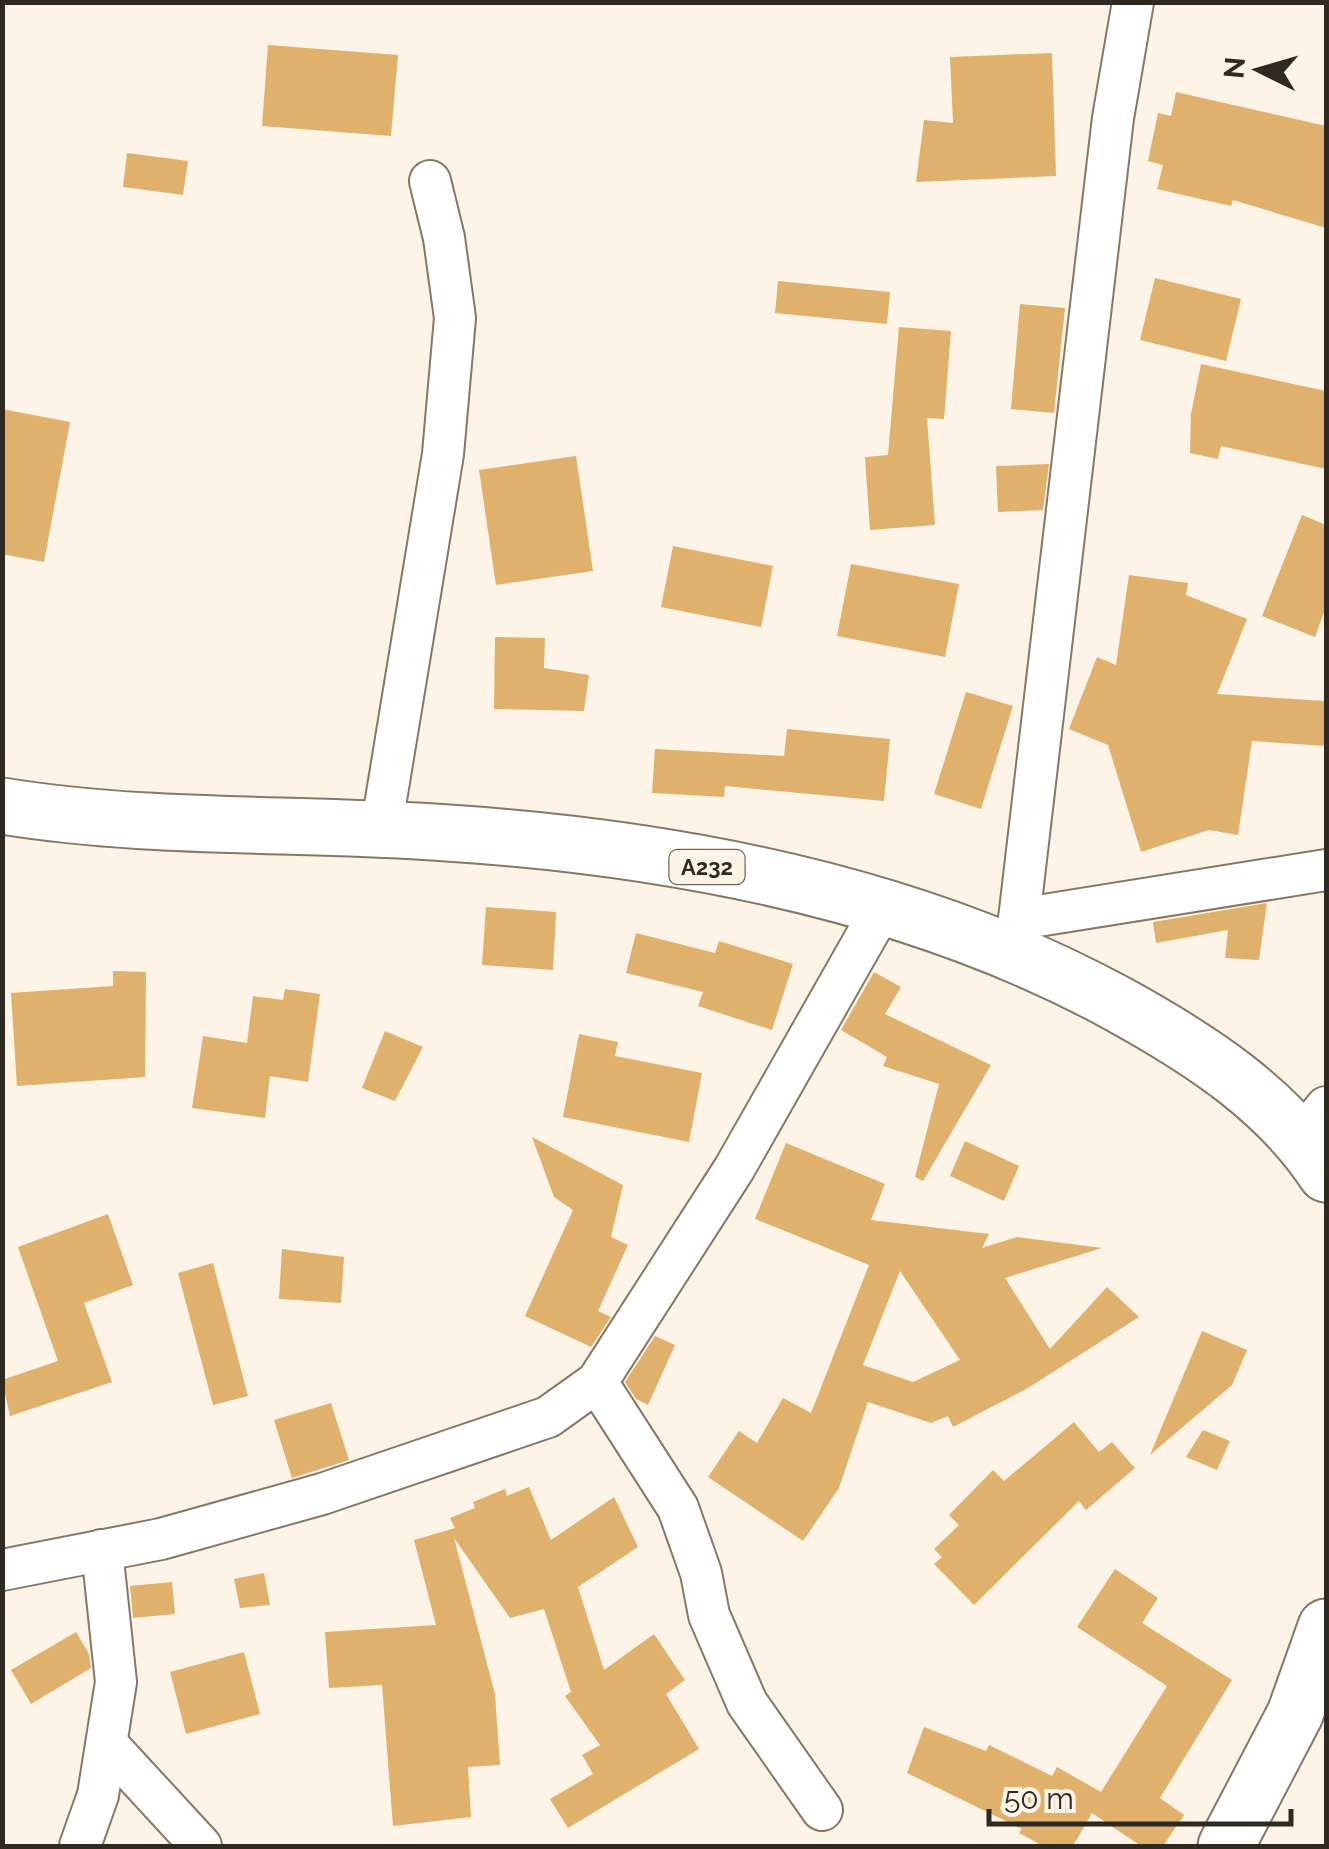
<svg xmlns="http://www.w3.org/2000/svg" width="1329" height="1849" font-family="Raleway,sans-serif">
<rect width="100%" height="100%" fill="#fdf4e7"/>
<g fill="#e0b06d" fill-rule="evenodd">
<polygon points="268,45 398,55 391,136 262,126"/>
<polygon points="1052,53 1056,176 916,182 924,120 953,123 950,57"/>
<polygon points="1176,92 1326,126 1326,228 1233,200 1231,206 1157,189 1163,165 1148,161 1158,113 1171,116"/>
<polygon points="127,153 188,161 183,195 123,187"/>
<polygon points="1155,278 1241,299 1226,361 1140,340"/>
<polygon points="778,281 890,292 887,324 775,313"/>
<polygon points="1020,304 1065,308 1054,413 1011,409"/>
<polygon points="899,327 951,331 944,419 927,418 935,525 870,530 865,457 888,455"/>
<polygon points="1201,364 1326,391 1326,469 1221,446 1218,459 1190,453 1191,414"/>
<polygon points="2,409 70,422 44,562 2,554"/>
<polygon points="576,456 593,571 496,585 479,470"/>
<polygon points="1049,464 1043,510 998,512 996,466"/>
<polygon points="1302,515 1326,525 1326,607 1315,637 1262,616"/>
<polygon points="673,546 773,566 761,627 661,607"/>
<polygon points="851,564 959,584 945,657 837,636"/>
<polygon points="1129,575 1188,583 1186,595 1247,619 1217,694 1326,701 1326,746 1252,741 1238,835 1209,830 1141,852 1108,745 1069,729 1097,657 1116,665"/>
<polygon points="495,637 545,638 544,668 589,675 584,711 494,709"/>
<polygon points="966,692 1013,706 981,809 934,794"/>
<polygon points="787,729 890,739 884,801 725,786 724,797 652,793 655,749 784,756"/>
<polygon points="1267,903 1259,960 1225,958 1228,930 1156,943 1153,922"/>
<polygon points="486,907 556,912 553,970 482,965"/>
<polygon points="636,933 715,953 719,941 793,964 772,1030 698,1006 703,992 626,973"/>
<polygon points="113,971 146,972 145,1077 17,1086 11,993 113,986"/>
<polygon points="874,972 901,987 885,1014 991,1065 923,1181 915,1177 939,1084 883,1066 887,1057 841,1030"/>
<polygon points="285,989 320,994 308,1082 270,1076 265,1118 192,1108 203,1036 247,1043 253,996 283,1000"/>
<polygon points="385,1031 423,1047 395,1101 362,1088"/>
<polygon points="579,1034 618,1042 615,1056 702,1073 689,1142 563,1117"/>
<polygon points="532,1137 623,1185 611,1237 628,1245 598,1311 611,1317 591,1347 525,1316 573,1210 554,1197"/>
<polygon points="965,1141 1019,1166 1004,1201 950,1176"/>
<path d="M786 1143 885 1184 871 1220 989 1234 982 1248 1017 1237 1102 1248 1005 1278 1050 1349 1107 1287 1139 1317 1028 1388 953 1427 948 1416 931 1423 868 1402 839 1488 803 1541 708 1477 739 1431 757 1443 783 1398 811 1413 869 1265 755 1219ZM900 1271 960 1360 913 1382 863 1365Z"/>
<polygon points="108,1214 133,1285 84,1303 112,1382 10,1416 2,1380 58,1361 18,1247"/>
<polygon points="282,1249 344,1257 341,1303 279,1299"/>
<polygon points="213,1263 248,1396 213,1405 178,1273"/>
<polygon points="1202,1331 1247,1350 1232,1385 1150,1455"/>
<polygon points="655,1336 675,1345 648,1405 636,1399 625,1382"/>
<polygon points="331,1403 349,1460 292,1478 274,1420"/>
<polygon points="1074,1422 1099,1452 1112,1442 1135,1468 1086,1510 1079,1501 974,1605 934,1564 942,1557 934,1549 959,1525 949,1515 993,1470 1004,1481"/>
<polygon points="1203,1430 1230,1441 1217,1470 1186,1457"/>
<polygon points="529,1487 551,1540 614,1497 638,1547 578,1587 604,1670 654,1634 685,1680 666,1694 699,1749 568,1828 550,1799 593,1774 582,1755 600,1745 565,1696 571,1692 544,1609 510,1618 454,1538 495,1694 500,1765 468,1767 471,1817 393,1826 382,1685 329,1688 325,1632 436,1625 414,1540 455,1528 450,1518 475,1508 473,1502 505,1489 507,1496"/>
<polygon points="1115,1569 1158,1598 1142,1623 1232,1680 1160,1798 1184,1815 1163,1846 1141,1846 1092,1813 1073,1846 1043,1846 1019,1833 1022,1829 907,1773 924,1727 986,1751 989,1745 1052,1776 1057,1767 1101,1792 1167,1686 1077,1627"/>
<polygon points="264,1573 270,1605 240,1608 234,1579"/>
<polygon points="172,1582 175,1614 133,1618 130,1586"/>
<polygon points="76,1632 89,1654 91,1668 31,1704 11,1670"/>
<polygon points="244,1652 260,1714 186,1734 170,1672"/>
</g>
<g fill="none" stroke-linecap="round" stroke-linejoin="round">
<g stroke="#857864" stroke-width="44">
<g id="street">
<polyline points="381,830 443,454 455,318 444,238 430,181"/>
<polyline points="1019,919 1326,870"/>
<polyline points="1010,955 1019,919 1113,118 1133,2"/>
<polyline points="1302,1137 1326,1107"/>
<polyline points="597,1382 678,1508 701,1573 709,1615 747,1703 822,1810"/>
<polyline points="2,1570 161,1539 322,1494 548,1417 597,1382 734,1169 884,905"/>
<polyline points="107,1744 201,1846"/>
<polyline points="80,1846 98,1795 116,1682 102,1550"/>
</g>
</g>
<g stroke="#857864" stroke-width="59">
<g id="primary">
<path d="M2 806C150 830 300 822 448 833 677 848 915 893 1118 1004 1198 1048 1276 1098 1326 1174"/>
<polyline points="1226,1846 1295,1714 1326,1627"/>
</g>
</g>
<use href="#street" stroke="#fff" stroke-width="40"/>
<use href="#primary" stroke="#fff" stroke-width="55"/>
</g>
<g text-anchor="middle" stroke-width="8" stroke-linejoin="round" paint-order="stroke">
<rect fill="#fdf4e7" stroke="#6d675c" stroke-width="2.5" x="669.5" y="850" width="75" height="34" rx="8"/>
<g font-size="22" font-weight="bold" fill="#2f2a21">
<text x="707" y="875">A232</text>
</g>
</g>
<rect width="1329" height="1849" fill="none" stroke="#2f2a21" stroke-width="10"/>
<g transform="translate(1259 70) rotate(275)" stroke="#fdf4e7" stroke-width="8" paint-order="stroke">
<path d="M0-8L18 38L0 25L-18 38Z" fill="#2f2a21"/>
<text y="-15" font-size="28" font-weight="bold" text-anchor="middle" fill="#2f2a21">N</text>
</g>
<path d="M989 1809v15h302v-15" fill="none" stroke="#2f2a21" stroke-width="5"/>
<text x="1004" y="1809" font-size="30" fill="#2f2a21" stroke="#fdf4e7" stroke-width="8" paint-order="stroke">50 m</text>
</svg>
